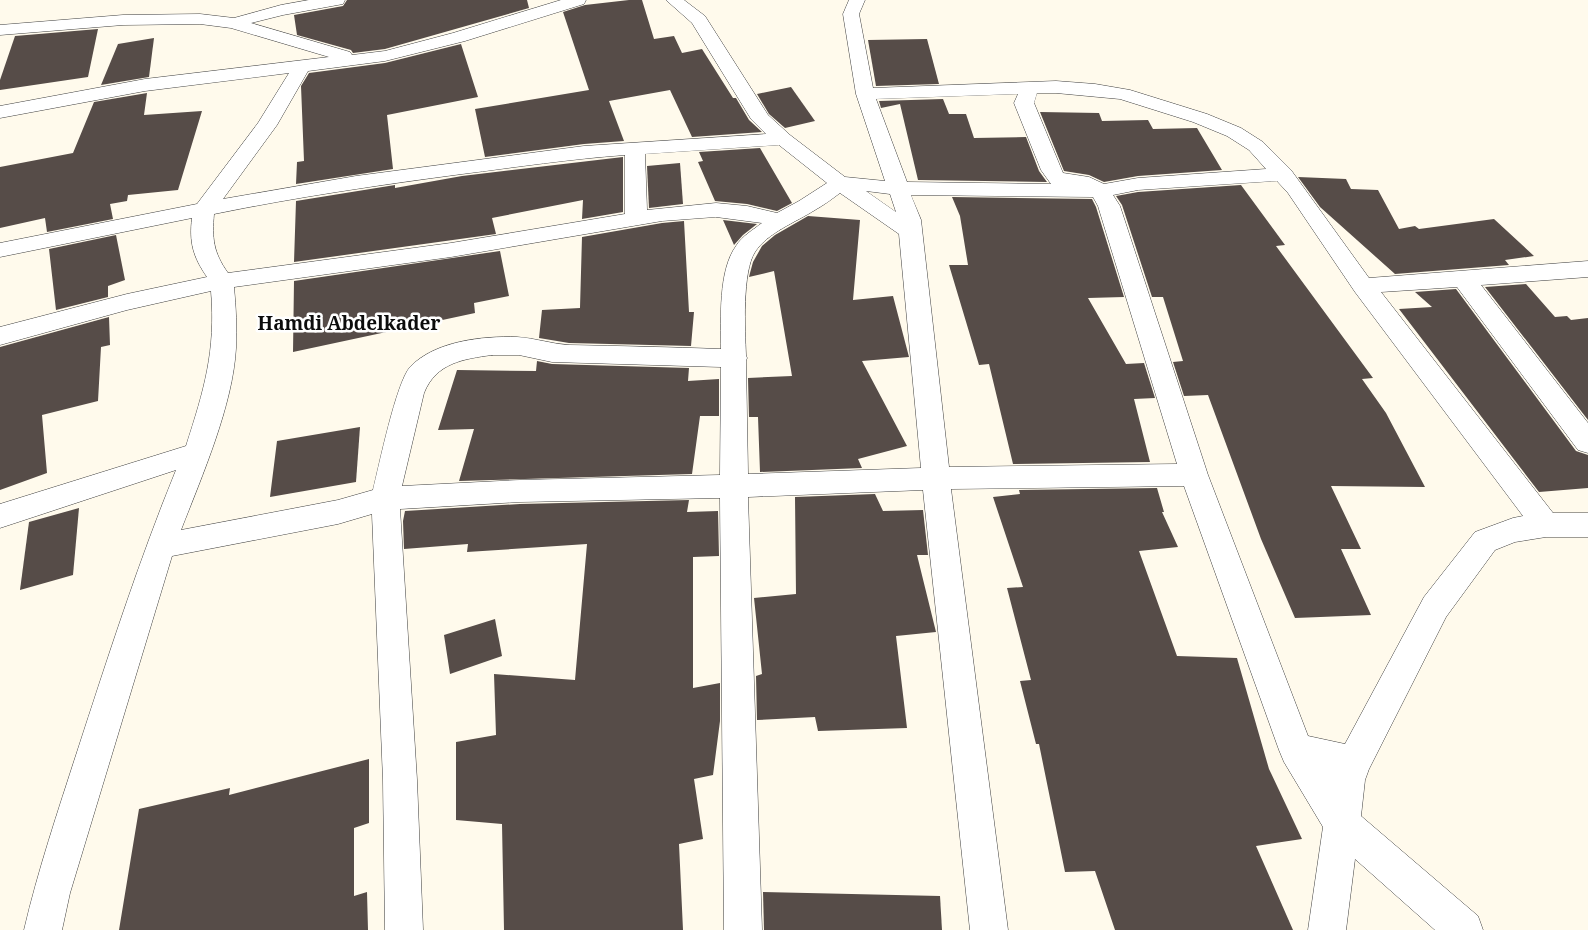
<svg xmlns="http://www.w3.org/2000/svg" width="1588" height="930" font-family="'Noto Serif',serif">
<rect width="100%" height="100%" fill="#fffaec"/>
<g fill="#564c48">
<polygon points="347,0 527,0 529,8 385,49 353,53 351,50 297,35 294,15 343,6"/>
<polygon points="629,0 642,0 654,39 674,36 682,53 702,49 733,98 736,98 749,120 762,132 692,137 670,90 609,101 624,141 584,144 485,157 475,109 589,90 563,12 585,5"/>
<polygon points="98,29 88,77 0,90 0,80 15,36"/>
<polygon points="154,38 149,77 101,85 118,44"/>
<polygon points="927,39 939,84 876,86 868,40"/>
<polygon points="461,44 478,97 387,115 393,169 296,184 297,162 304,161 301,86 309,73 385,63"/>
<polygon points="791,87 815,121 785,128 769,114 757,94"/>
<polygon points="147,93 144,115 202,111 178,190 128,195 127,201 110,204 113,219 47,232 45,218 0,228 0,167 73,153 94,102"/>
<polygon points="943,99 949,114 966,114 974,138 1026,137 1039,171 1047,182 918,180 900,104 881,108 879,101"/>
<polygon points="1040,112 1099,113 1102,121 1148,120 1153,129 1197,128 1222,170 1138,176 1104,182 1089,175 1064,171"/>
<polygon points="760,148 792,203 777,211 747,204 715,201 698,162 703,161 699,152"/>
<polygon points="623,157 623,212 582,219 583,200 492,218 496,234 294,262 296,201 395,185 395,188 462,176"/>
<polygon points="680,163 683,204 649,208 647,166"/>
<polygon points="1298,177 1346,179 1351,189 1378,190 1399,229 1415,226 1419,229 1494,219 1534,256 1505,260 1509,265 1395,274 1320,207"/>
<polygon points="1241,185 1285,245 1276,246 1373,378 1362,379 1386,413 1425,487 1331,486 1361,549 1341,549 1371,615 1295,618 1261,539 1208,395 1184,396 1173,362 1183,361 1163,297 1152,297 1122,205 1116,196 1138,192"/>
<polygon points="952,197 1092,199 1096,207 1124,297 1088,298 1126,364 1144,363 1155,398 1134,399 1150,462 1013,464 989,364 979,365 949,265 968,265 960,216"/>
<polygon points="808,216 860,220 853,300 893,296 909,357 862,361 907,446 858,459 862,468 760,472 758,417 749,417 748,378 792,376 774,271 749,277 750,273 753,262 762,246 775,235"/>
<polygon points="723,220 757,224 743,235 734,245"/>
<polygon points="684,221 689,312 694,312 691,346 569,343 539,338 542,310 580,308 582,237 662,223"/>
<polygon points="116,235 125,280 108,286 108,297 56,310 49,249"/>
<polygon points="500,251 509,296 474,303 475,313 293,352 294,281"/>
<polygon points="1526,284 1555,317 1567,316 1571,320 1588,318 1588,420 1485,287"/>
<polygon points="1456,289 1576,451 1588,455 1588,488 1539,492 1399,309 1432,307 1415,292"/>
<polygon points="109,317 110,345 101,347 98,401 42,415 47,473 0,490 0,347"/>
<polygon points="537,361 552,364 689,368 688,381 719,379 719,416 700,416 692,474 459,481 474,429 438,430 457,370 536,371"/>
<polygon points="360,427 356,482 270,497 277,441"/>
<polygon points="1157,488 1164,512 1162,512 1178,547 1139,551 1177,656 1237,658 1269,769 1302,839 1256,846 1293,930 1115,930 1095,871 1065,872 1039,744 1036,744 1020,681 1031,680 1007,588 1023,587 993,497 1020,494 1019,490"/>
<polygon points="875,494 883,511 923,510 928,555 917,555 936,632 896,636 907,728 818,731 815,717 757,720 756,676 762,674 754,598 796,594 795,497"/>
<polygon points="689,500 687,512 718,511 719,556 693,557 693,688 720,683 720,721 713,775 694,779 703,839 679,844 683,930 504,930 502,824 456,820 456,742 496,735 494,674 575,680 587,544 467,552 468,544 404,549 403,521 405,511 520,504"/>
<polygon points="79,508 73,575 20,590 29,522"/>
<polygon points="495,619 502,656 450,674 444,635"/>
<polygon points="369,759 369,823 354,828 354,896 367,892 368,930 119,930 139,809 230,788 229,795"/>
<polygon points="763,892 940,896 942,930 764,930"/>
</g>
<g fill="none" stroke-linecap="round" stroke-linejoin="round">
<g stroke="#3f3f3f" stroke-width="1">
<path id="street" d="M309 0H345L343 4 283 15 251 23 350 52 352 55 385 51 453 33 561 0H586L584 4 465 41 385 61 308 71 277 125 223 199 356 176 584 146 766 134 751 119 692 23 666 0H684L705 16 768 115 790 135 845 177 885 181 856 94 843 14 849 0H865L859 14 873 88 1056 81 1095 84 1130 90 1207 114 1241 128 1263 142 1291 170 1369 278 1588 261V277L1481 285 1588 423V453L1578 450 1457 287 1381 292 1553 513H1588V537H1546L1515 542 1495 550 1446 617 1369 769 1365 780 1361 816 1478 916 1483 930H1435L1355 859 1346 930H1308L1323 827 1284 762 1279 750 1184 486 951 489 1008 930H970L923 490 748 497 762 930H724L720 498 520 502 400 509 417 780 423 930H385L383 780 372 514 338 524 172 556 70 893 62 930H24C38 870 58 811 77 752 108 657 138 563 176 470L0 528V504L186 446C204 390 216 351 211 291L127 310 0 345V327L127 294 207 277C193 257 189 242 192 218L0 257V243L197 204 258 123 289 73 145 91 0 118V106L145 79 329 57 231 28 200 24 123 25 0 35V25L123 15 200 14 234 18 281 5ZM1037 93H1056L1120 99 1193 122 1227 136 1249 150 1266 169 1138 178 1104 184 1089 177 1063 173 1034 103ZM1018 94 1014 103 1041 170 1051 184 907 182 876 99ZM779 145 827 183 799 201 777 213 747 206 716 203 647 210 645 154ZM625 155V214L451 243 228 273C213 252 212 238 214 214 297 197 379 185 462 174 517 167 570 159 625 155ZM1277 181 1288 193 1355 292 1523 516 1513 518 1475 532 1424 597 1345 744 1308 736 1208 475 1120 206 1113 195 1138 190ZM866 191 890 194 896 212ZM840 193 899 234 921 468 748 474 746 361 747 358 746 355C745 330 742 272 755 252 767 233 796 222 815 210 824 205 832 199 840 193ZM911 195 1093 197 1098 206 1177 464 949 467 921 220ZM716 217 762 223C753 230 742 236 736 246 718 271 721 319 721 349 670 347 620 346 569 345 551 344 535 338 517 337 482 336 435 341 410 367 396 383 379 466 373 490L338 500 181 530C202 476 233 405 236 348 237 328 236 307 234 287L451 257 662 221ZM492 355H519L552 362 721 367 720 475 520 480 402 486 424 393C436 363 463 359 492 355Z"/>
</g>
<use href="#street" fill="#fff" fill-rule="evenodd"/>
</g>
<g text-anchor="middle" stroke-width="5" stroke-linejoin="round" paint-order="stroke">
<g font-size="19" font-weight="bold" fill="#0c0c0c" stroke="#fff">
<text x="349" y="330">Hamdi Abdelkader</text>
</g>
</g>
</svg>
